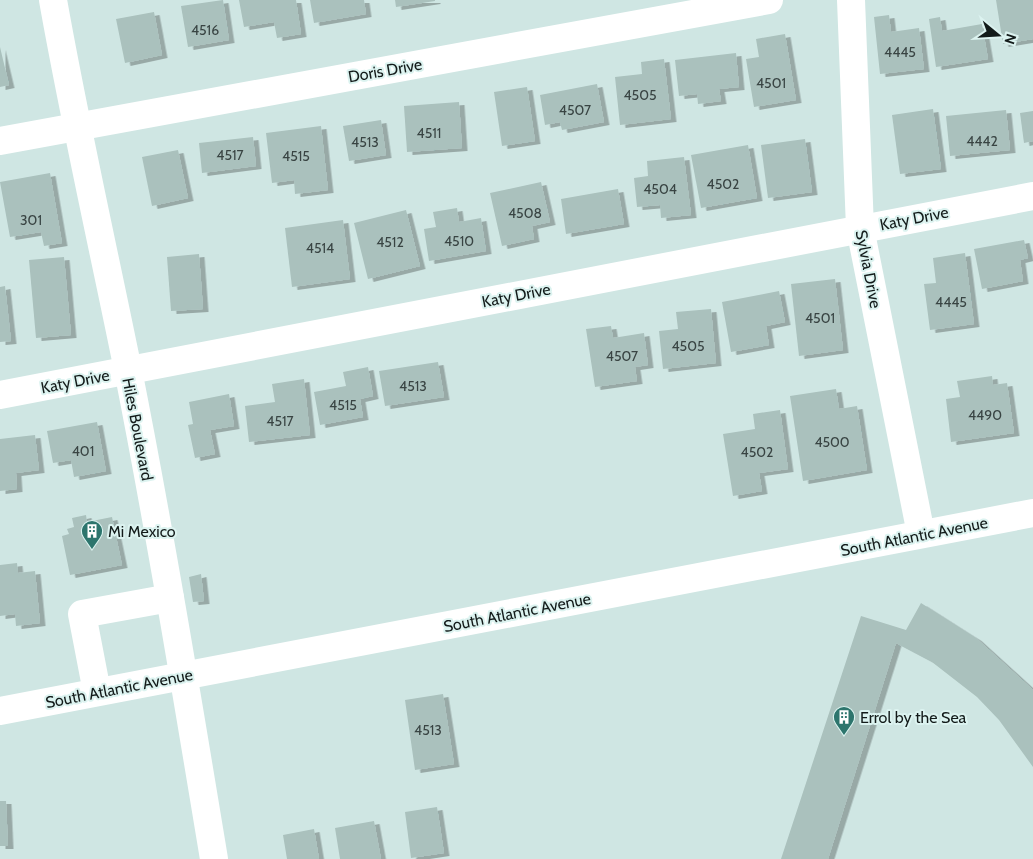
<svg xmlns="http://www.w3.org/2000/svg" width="1033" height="859" font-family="Cabin,sans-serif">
<defs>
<filter id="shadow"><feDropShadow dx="5.5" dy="3" stdDeviation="0" flood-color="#0004"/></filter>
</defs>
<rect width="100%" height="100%" fill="#cfe6e3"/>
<g fill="#aac1bd" filter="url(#shadow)">
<polygon points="223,0 229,40 188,47 181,6"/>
<polygon points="239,0 296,0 301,34 277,38 274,22 244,27"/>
<polygon points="310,0 364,0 366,14 314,23"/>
<polygon points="395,0 435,0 435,1 396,7"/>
<polygon points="996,0 1033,0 1033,39 1003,44"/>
<polygon points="154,12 162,55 125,63 116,19"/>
<polygon points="889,15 891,32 919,28 924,69 880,74 874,17"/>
<polygon points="940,17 942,31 982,24 988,59 936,67 929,19"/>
<polygon points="785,34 796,100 754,107 746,59 759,57 756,39"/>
<polygon points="0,47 9,85 0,87"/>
<polygon points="736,53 739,87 719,89 721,101 698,104 697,94 679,96 675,60"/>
<polygon points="664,59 671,119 620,125 615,77 642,74 641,62"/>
<polygon points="597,84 604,122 562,130 560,122 545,125 540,95"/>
<polygon points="527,87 535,141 502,146 494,92"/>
<polygon points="459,102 462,148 407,152 404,106"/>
<polygon points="933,109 941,169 900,174 892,115"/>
<polygon points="1006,110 1010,150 950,156 946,116"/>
<polygon points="1033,111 1033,141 1024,143 1020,113"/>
<polygon points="381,120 386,155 349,161 343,126"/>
<polygon points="321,126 328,190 295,194 294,180 272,183 266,133"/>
<polygon points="253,137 256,166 202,173 199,143"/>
<polygon points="805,139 812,192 768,198 761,145"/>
<polygon points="748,145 757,198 701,208 691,155"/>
<polygon points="178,150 188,198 152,206 142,157"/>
<polygon points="684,157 691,215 661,218 660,205 637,207 634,178 648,176 647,161"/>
<polygon points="50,173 62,243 44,246 41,232 10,237 0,182"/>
<polygon points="541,182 550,222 532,226 534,239 502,246 490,193"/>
<polygon points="618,189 624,224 566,234 561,199"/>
<polygon points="457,208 459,222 481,218 486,251 429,261 424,229 436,227 433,212"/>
<polygon points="406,210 420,266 368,279 354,223"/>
<polygon points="343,220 350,279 292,287 285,228"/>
<polygon points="1024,240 1028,258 1020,260 1023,281 982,289 974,249"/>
<polygon points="965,253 974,324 930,330 924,284 936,283 933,258"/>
<polygon points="199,254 203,309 171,311 167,257"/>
<polygon points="64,257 71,335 36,338 29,260"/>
<polygon points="835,279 843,350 799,356 791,284"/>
<polygon points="5,286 11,341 0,342 0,287"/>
<polygon points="779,291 785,322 766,326 769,345 731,352 722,302"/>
<polygon points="711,309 716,363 663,369 659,331 678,329 676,312"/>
<polygon points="611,326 613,338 644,333 648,365 635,367 637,381 595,387 586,329"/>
<polygon points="438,362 444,397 385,406 379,371"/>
<polygon points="368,367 373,396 360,399 363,417 320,425 314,392 346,386 343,372"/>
<polygon points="992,376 993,385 1007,383 1014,433 951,442 946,399 960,397 957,381"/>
<polygon points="304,379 310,435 249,442 245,406 275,402 272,384"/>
<polygon points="836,389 839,409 857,406 867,470 803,481 790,396"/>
<polygon points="229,394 234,426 210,430 215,454 195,458 188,425 193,424 189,402"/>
<polygon points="780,410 788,469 759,473 762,491 733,496 723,434 755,429 753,414"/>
<polygon points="97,422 106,471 74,477 71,460 53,463 47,431"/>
<polygon points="35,435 39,470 16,473 17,489 0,491 0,439"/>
<polygon points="86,515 87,522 112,517 122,565 70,575 62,536 69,534 67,529 74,527 72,518"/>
<polygon points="17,563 18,573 35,571 40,623 16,626 15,614 0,616 0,565"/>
<polygon points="201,574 204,601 193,602 189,577"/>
<polygon points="921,603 976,638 1033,690 1033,767 999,720 977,697 932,662 896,643 828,859 781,859 861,616 906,630"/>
<polygon points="443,694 454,764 415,770 405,700"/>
<polygon points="0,801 6,801 8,846 0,846"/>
<polygon points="437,807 444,853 411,858 405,812"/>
<polygon points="374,821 381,859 340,859 335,828"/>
<polygon points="314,829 319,859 287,859 283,835"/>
</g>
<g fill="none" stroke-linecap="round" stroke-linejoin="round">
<g stroke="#fff" stroke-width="28">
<path d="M53 0C75 124 103 247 128 370 160 532 187 696 214 859"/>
<polyline points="851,0 860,228 921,534"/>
<polyline points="0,141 769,0"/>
<polyline points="0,395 1033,196"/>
<polyline points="97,692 82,614 170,598"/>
<polyline points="0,711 1033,513"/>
</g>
</g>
<defs>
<g id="building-pin" transform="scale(1.125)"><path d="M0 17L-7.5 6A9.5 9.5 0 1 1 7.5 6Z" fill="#2d756d" stroke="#dcf3f0"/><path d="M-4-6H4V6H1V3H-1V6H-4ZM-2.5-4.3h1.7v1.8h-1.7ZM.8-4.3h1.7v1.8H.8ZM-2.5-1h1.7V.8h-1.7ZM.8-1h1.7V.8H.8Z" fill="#fff"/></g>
</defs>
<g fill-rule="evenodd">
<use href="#building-pin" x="92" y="531"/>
<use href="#building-pin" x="844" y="717"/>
</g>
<g text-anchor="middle" stroke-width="4" stroke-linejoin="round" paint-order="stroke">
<g font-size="14" fill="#394443">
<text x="205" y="35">4516</text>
<text x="900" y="57">4445</text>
<text x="771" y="88">4501</text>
<text x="640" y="100">4505</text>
<text x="575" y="115">4507</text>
<text x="429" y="138">4511</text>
<text x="982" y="146">4442</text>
<text x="365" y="147">4513</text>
<text x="230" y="160">4517</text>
<text x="296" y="161">4515</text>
<text x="723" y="189">4502</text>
<text x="660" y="194">4504</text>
<text x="525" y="218">4508</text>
<text x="31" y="225">301</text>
<text x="459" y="246">4510</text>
<text x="390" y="247">4512</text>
<text x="320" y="253">4514</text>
<text x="951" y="307">4445</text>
<text x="820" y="323">4501</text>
<text x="688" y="351">4505</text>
<text x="622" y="361">4507</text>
<text x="413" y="391">4513</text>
<text x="343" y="410">4515</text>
<text x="985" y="420">4490</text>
<text x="280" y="426">4517</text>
<text x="832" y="447">4500</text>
<text x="83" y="456">401</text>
<text x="757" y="457">4502</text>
<text x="428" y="735">4513</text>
</g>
<g font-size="16" fill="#131b1a" stroke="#dcf3f0">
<text transform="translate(385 70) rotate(-10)" y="6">Doris Drive</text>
<text transform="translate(914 218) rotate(-11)" y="6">Katy Drive</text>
<text transform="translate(869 269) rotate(79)" y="6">Sylvia Drive</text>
<text transform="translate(516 295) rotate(-11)" y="6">Katy Drive</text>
<text transform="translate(75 381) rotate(-11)" y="6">Katy Drive</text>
<text transform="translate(138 429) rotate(79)" y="6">Hiles Boulevard</text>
<text transform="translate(914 536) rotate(-11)" y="6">South Atlantic Avenue</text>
<text transform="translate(517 612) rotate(-11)" y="6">South Atlantic Avenue</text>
<text transform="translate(119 688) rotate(-11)" y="6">South Atlantic Avenue</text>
</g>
<g font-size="16" fill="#131b1a" stroke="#dcf3f0" text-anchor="start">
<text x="108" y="537">Mi Mexico</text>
<text x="860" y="723">Errol by the Sea</text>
</g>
</g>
<g transform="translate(998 35) rotate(108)" stroke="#dcf3f0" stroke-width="4" paint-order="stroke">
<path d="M0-4L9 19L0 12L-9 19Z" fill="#131b1a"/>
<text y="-8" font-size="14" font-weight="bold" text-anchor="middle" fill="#131b1a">N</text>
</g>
</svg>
